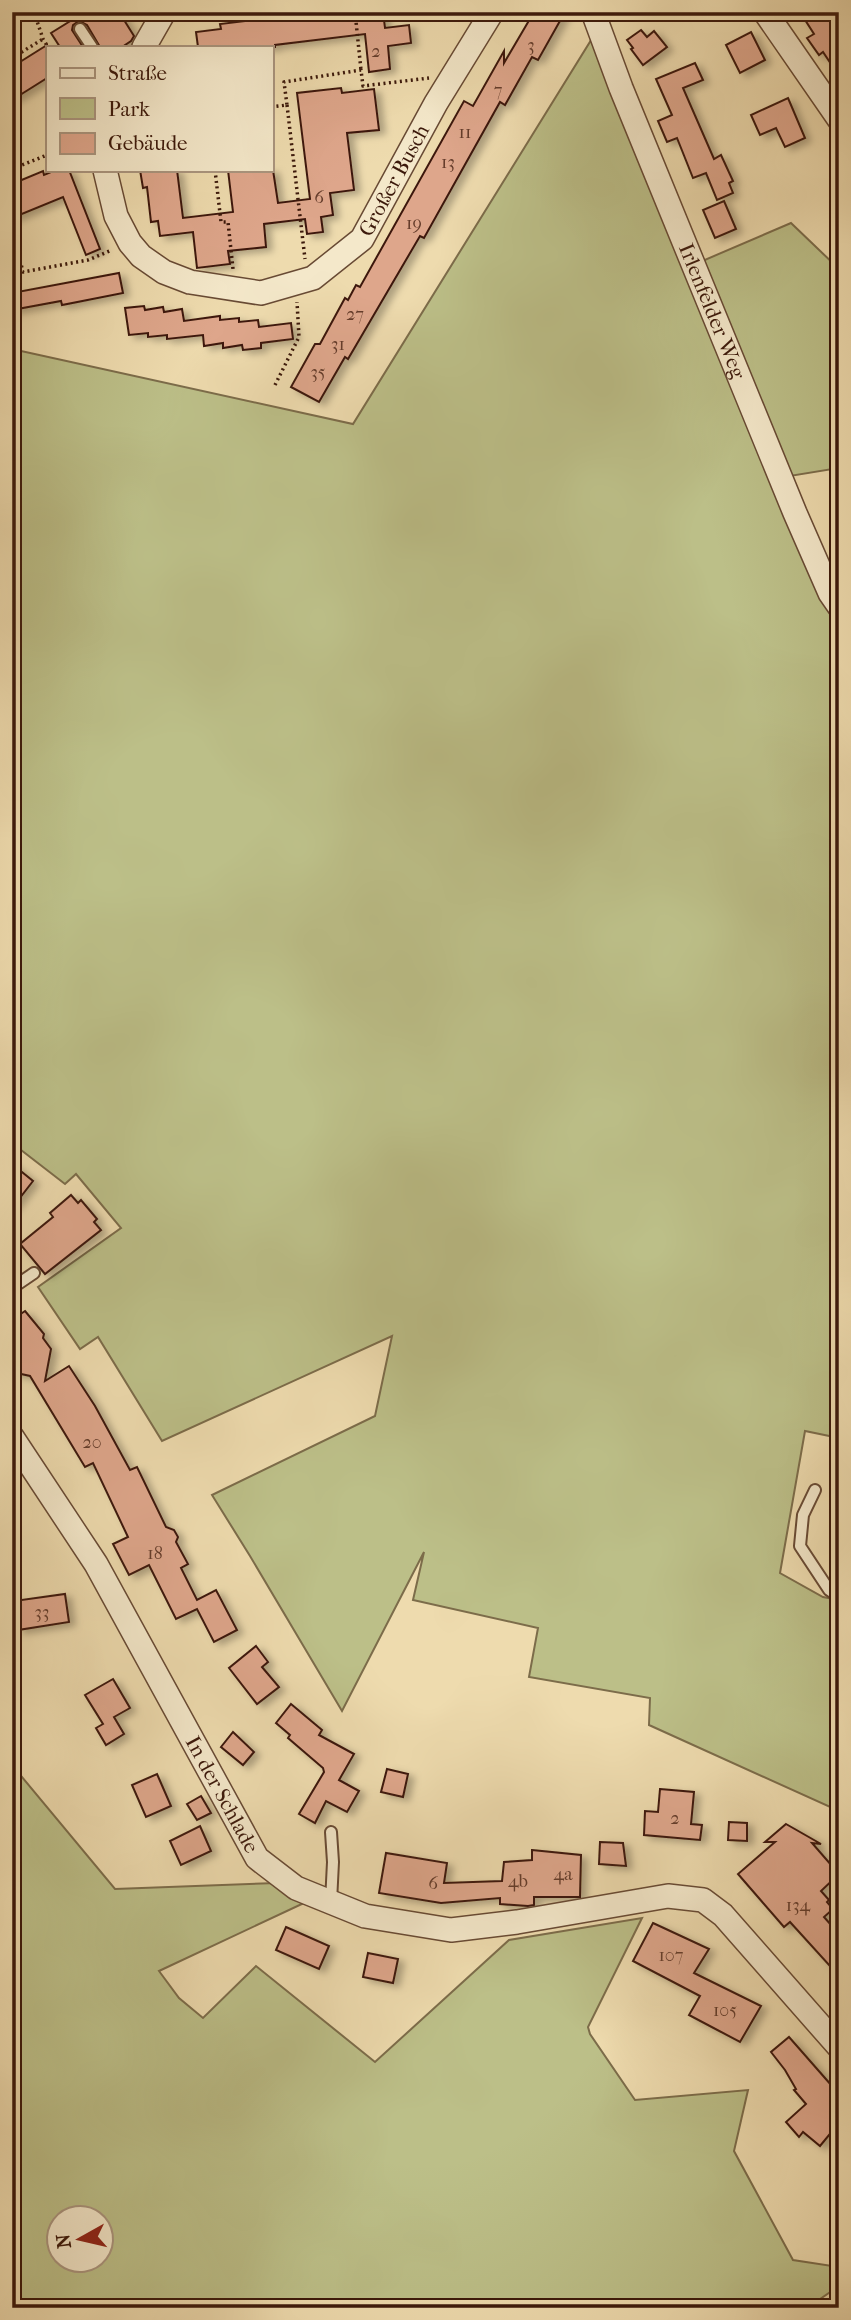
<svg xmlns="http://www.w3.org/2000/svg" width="851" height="2320" font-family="'IM FELL French Canon',serif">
<defs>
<filter id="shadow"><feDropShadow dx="6" dy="3.5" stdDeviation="3.5" flood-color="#0004"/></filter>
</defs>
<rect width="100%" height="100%" fill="#eedbae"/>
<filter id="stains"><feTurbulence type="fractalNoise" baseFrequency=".00286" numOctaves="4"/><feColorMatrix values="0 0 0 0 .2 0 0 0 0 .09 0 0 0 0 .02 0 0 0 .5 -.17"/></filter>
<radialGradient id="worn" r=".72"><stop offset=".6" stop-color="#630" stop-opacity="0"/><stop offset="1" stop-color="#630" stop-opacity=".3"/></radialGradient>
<g fill="#bcbf88" stroke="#7c6c4a" stroke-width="2" fill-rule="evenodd">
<polygon points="593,37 839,614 839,1438 805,1431 780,1573 823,1597 839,1600 839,1811 649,1725 650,1698 529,1677 538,1628 413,1600 424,1552 342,1711 250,1556 212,1495 375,1416 392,1336 162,1441 98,1337 80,1349 38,1287 121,1228 76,1174 65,1184 12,1143 12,349 353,424"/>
<polygon points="791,223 839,269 839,468 790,476 700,262"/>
<path d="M12 1765 115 1889 277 1883 304 1903 159 1971 179 1998 203 2018 256 1966 375 2062 509 1940 642 1918 588 2027 590 2034 635 2100 748 2090 734 2151 793 2260 839 2267V2286L807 2308H12ZM60 2218H102V2260H60Z"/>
</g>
<g fill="#dea68b" stroke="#3c190b" stroke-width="2" filter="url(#shadow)">
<polygon points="85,12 119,12 134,36 131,41 122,47 100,47 87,25 79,21 73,25 72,30 83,47 60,47 51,33"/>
<polygon points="280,12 383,12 385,28 409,25 411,43 388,46 390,69 369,72 365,34 275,45 275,47 198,47 196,32 221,29 220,24 271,18 271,13"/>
<polygon points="534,12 565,12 538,60 532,57 505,105 500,102 424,238 420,236 348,359 345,357 319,402 291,387 315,344 320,344 345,298 348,300 356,285 360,287 464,101 473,106 504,51 504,63"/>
<polygon points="800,12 839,12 839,76 823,52 819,55 807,38 814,34"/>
<polygon points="641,30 647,37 654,31 667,47 643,65 631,49 633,48 627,40"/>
<polygon points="751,32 765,60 740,73 726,45"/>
<polygon points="47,45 47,78 12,100 12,67"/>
<polygon points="695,63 703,80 683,88 714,159 721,155 733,181 729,183 733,193 717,200 706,173 693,178 677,138 667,142 658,121 672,115 656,79"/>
<polygon points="341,88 342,93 374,89 379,130 347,133 354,190 330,193 333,215 321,217 323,232 307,234 305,219 264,224 266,247 228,251 230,264 197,268 193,232 160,236 158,221 151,222 147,187 143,188 140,170 177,170 183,218 233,212 228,170 273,170 278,203 310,199 297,93"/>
<polygon points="788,98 805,138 785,147 776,128 760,135 751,115"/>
<polygon points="56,170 69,170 100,249 86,255 63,197 12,218 12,184 43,171 44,175"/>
<polygon points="724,201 736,229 715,238 703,210"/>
<polygon points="119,273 123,293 62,305 61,301 12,310 12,293"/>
<polygon points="144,306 145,310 163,307 164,312 182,309 184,321 220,316 220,320 239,318 239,322 258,320 259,327 291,323 293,339 261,343 261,348 243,350 242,345 223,348 223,343 204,346 203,335 167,339 167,335 148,337 148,333 129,335 125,308"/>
<polygon points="12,1164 33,1181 12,1208"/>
<polygon points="71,1195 78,1203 81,1200 97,1219 94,1222 101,1230 45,1274 20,1244 53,1217 50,1213"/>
<polygon points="25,1311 44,1334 43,1338 51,1349 45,1381 69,1366 95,1406 130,1470 137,1467 166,1527 174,1530 178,1537 176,1542 188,1564 181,1568 197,1600 216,1590 237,1630 214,1642 197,1609 176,1619 149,1565 129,1575 113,1544 128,1537 93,1463 85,1467 30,1376 12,1372 12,1320"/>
<polygon points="65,1594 69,1622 18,1630 14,1601"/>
<polygon points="256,1646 268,1662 262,1667 279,1687 257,1704 229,1668"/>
<polygon points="113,1679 130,1708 114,1717 124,1734 106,1745 96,1728 103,1724 85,1695"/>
<polygon points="291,1704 322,1730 319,1735 354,1754 339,1780 359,1791 347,1812 326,1801 315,1823 299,1814 324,1772 323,1768 288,1738 290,1735 276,1723"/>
<polygon points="233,1732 254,1752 243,1765 221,1747"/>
<polygon points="387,1769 408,1774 403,1797 381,1792"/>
<polygon points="157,1774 171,1806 146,1817 132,1785"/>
<polygon points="660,1789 694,1792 691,1824 702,1825 700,1840 644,1835 645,1811 658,1812"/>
<polygon points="201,1796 211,1813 197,1820 187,1804"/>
<polygon points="729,1822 747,1823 747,1841 728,1840"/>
<polygon points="786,1824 821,1844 812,1843 839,1874 821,1891 829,1900 827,1902 833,1909 824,1917 839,1934 839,1976 790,1922 784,1927 738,1874 775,1842 765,1842"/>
<polygon points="200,1826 211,1851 181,1865 170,1841"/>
<polygon points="600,1842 623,1843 626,1866 599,1864"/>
<polygon points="532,1850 581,1855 580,1897 534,1897 534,1905 528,1906 500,1904 500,1898 441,1903 379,1893 386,1853 447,1863 444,1883 502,1881 504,1862 532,1860"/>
<polygon points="653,1923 709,1949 694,1973 761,2006 740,2042 689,2015 700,1996 633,1961"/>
<polygon points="286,1927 329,1946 319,1969 276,1950"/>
<polygon points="368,1953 398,1959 393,1983 363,1977"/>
<polygon points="789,2037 839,2094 839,2123 820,2146 803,2132 799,2137 786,2122 806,2104 794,2090 796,2089 785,2070 771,2052"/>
</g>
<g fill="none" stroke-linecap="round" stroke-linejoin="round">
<g stroke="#684a34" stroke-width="14">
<g id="lane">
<polyline points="80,29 92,47"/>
<polyline points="12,1288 34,1273"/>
<polyline points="815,1490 803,1515 800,1546 829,1590 839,1597"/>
<polyline points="331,1902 333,1862 331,1832"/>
</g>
</g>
<g stroke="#684a34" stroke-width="26">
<g id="street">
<path id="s1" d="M593 12 621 88 795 513 830 593 839 606"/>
<polyline points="765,12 839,119"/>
<polyline points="144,47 164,12"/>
<path id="s2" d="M105 170 116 216 130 243 141 256 164 272 190 282 261 293 313 278 362 239 436 103 492 12"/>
<path id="s3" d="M12 1437 96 1564 257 1858 296 1888 365 1916 451 1930 517 1922 668 1896 703 1900 723 1915 839 2047"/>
</g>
</g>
<g stroke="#3c190b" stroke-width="3.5" stroke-dasharray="2 3.5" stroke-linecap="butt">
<polyline points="34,12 43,39 48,47"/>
<polyline points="355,12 361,70"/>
<polyline points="184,15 206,12"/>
<polyline points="12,58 43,39"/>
<polyline points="287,105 305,259"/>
<polyline points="271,107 287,105 284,82 361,70 363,86 429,78"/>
<polyline points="12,169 47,155"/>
<polyline points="215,170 221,222 228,222 233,269"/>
<polyline points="12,266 21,264 23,272 88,260 112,250"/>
<polyline points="275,385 299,337 297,302"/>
</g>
<use href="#lane" stroke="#f4e8ca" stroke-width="10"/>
<use href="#street" stroke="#f4e8ca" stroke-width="23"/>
</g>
<g text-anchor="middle" stroke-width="5" stroke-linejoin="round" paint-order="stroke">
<g font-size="18" fill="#643c2b">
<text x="531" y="51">3</text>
<text x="376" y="57">2</text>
<text x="498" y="96">7</text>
<text x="465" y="138">11</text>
<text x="448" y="168">13</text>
<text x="319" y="203">6</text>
<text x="414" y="229">19</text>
<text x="355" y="320">27</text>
<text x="338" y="350">31</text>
<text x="318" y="378">35</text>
<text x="92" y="1448">20</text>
<text x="155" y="1559">18</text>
<text x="42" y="1618">33</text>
<text x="675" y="1824">2</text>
<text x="563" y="1880">4a</text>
<text x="518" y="1887">4b</text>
<text x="433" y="1889">6</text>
<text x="798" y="1911">134</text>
<text x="671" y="1961">107</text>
<text x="725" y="2016">105</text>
</g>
<g font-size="21" fill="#3c190b" stroke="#f4e8ca">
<text dy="7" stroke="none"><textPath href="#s2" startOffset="406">Großer Busch</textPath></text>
<text dy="7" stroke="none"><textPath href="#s1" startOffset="322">Irlenfelder Weg</textPath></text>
<text dy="7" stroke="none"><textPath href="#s3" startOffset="415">In der Schlade</textPath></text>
</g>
</g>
<rect width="851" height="2320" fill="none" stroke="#eedbae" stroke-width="42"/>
<rect x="14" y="14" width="823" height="2292" fill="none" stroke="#3c190b" stroke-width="3.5"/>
<rect x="21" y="21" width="809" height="2278" fill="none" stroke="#3c190b" stroke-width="2"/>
<rect x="46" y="46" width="228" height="126" fill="#f4e8ca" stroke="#aa957e" stroke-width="2"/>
<rect x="60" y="68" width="35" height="10" fill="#f4e8ca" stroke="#aa957e" stroke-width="2"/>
<text x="108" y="80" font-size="21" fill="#3c190b">Straße</text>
<rect x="60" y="98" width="35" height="21" fill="#bcbf88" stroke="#aa957e" stroke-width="2"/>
<text x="108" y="116" font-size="21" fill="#3c190b">Park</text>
<rect x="60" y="133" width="35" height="21" fill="#dea68b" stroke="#aa957e" stroke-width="2"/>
<text x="108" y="150" font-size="21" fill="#3c190b">Gebäude</text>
<g transform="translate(80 2239) rotate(262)"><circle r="33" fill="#f4e8ca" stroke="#aa957e" stroke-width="2"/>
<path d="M0-5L12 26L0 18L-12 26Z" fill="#8f2418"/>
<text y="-10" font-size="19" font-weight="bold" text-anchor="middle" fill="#3c190b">N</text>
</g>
<rect width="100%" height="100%" filter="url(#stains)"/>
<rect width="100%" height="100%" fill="url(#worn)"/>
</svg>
